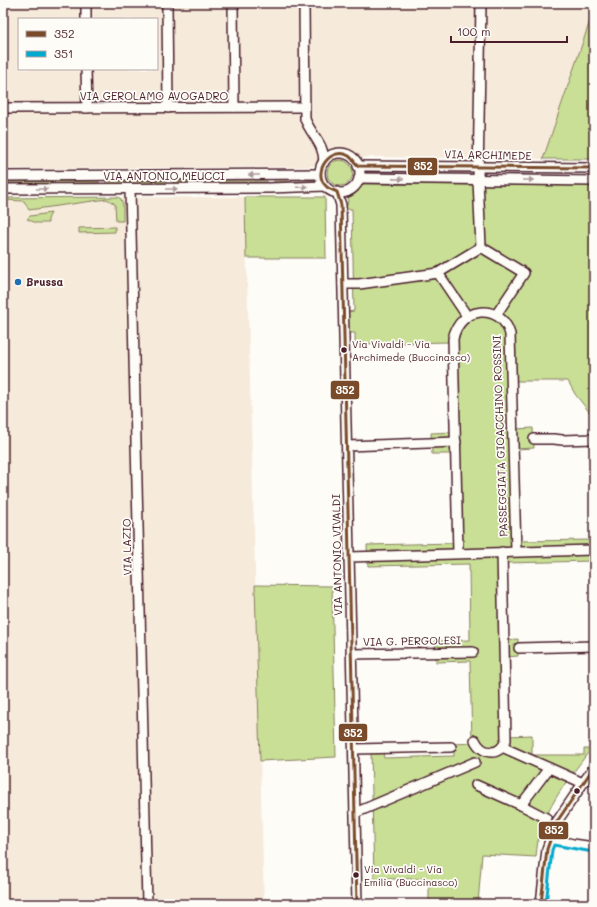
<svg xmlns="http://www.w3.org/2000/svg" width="597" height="907" font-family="Mali,sans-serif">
<rect width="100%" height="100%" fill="#fdfcf7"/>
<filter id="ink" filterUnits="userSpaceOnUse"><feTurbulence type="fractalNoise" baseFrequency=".025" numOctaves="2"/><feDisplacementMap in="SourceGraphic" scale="8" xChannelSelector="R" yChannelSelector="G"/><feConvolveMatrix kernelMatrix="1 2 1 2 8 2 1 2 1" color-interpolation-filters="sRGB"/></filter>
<g filter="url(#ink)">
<g fill="#f6eada" fill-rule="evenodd">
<path d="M3 3H594V11L543 159 369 157 308 167 3 169ZM19 19H157V69H19Z"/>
<polygon points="245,197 264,904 3,904 3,198"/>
</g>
<g fill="#c8df95" stroke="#897f60">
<polygon points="594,11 594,159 543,159 593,12"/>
<circle cx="340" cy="173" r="13"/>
<polygon points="99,181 99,183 6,184 6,182"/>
<polygon points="106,181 166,181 166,183 106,184"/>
<rect x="173" y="181" width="94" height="2"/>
<rect x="274" y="181" width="44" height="2"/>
<path d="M363 184 594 186V418L575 394 568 381H514L515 429 533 428 534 448 516 449 518 541 594 540V561L503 563 505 640 518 639V656L506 657 508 736 532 735V755H584V749H591C573 773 552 798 542 827 538 837 537 847 536 857L482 854 478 904H429V879H374L371 752H383L384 758 454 756V744L472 743 470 661 436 662 435 641 470 640 469 564 368 566 367 545 455 543 453 454H432L431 433 453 432 451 342 355 344V333H349L348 312 354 311 352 209H346L349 196Z"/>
<polygon points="118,197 121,199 123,204 123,221 116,221 115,204 107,199 29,210 24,201 3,200 3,198"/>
<polygon points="245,197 325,197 326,258 246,258"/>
<polygon points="51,213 48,219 48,223 36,223 27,219 30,216"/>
<polygon points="115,227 115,232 79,233 79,228"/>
<polygon points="255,585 332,586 336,757 260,761"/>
</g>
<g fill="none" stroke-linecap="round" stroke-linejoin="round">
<g stroke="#4a1f2b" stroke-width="12">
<g id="minor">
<polyline points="86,3 86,19"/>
<polyline points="167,3 168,108"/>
<polyline points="233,3 234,107"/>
<path d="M304 3 305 119C311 135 324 143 324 162"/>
<polyline points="86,69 87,108"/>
<polyline points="3,108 304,107"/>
<circle cx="340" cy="173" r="20"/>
<polyline points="358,166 594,168"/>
<polyline points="3,176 320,174"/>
<polyline points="359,178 594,181"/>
<polyline points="3,189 270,188 325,186"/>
<polyline points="130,189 147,904"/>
<polyline points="337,192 341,205 357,904"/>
<polyline points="481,247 478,180 481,3"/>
<polyline points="481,247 524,273 496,315"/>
<polyline points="438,273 467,316"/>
<polyline points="343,284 359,284 438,273 481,247"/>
<polyline points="534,439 554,439 562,440 594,439"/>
<polyline points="347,446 456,442"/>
<path d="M458 553 453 339C459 306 501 302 510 334L516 551"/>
<polyline points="349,557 594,550"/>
<polyline points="519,648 594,646"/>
<polyline points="351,654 473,652"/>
<path d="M475 740C482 755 500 757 506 740L502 552"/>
<polyline points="502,747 583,783"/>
<polyline points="354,749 451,747"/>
<polyline points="476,785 521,805 546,818"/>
<polyline points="521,805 549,768"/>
<polyline points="355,813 475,762"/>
<polyline points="551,839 573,844 594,847"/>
<polyline points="541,904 547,849 556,823 594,767"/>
</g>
</g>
<use href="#minor" stroke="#fdfcf7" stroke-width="9"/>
<g stroke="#fdfcf7" stroke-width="6">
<g id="bus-1">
<path d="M357 904 341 205 337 192C334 190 328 189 326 186 311 172 332 145 349 156 353 159 355 163 358 166L594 168"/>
<polyline points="541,904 547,849 556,823 594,767"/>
</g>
</g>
<g stroke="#fdfcf7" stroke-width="6">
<polyline id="bus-2" points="546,904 552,850 554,845 593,852"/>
</g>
<use href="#bus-1" stroke="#7a4b2a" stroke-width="3"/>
<use href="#bus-2" stroke="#00a9ce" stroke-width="3"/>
</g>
<defs><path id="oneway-solid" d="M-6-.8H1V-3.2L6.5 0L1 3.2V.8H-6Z"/></defs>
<g fill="#ac999b">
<use href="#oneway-solid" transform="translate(254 175) rotate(180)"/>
<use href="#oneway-solid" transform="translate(398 179) rotate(1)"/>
<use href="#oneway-solid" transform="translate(528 180)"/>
<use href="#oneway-solid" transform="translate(302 187) rotate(-2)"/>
<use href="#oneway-solid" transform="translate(42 189)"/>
<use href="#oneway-solid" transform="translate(172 189)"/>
</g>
</g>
<circle fill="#1f6fb2" stroke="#fdfcf7" stroke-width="1.5" cx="18" cy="282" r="4"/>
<g fill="#4a1f2b" stroke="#fdfcf7" stroke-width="1.5">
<circle cx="344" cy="350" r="3.5"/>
<circle cx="577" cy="791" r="3.5"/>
<circle cx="356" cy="875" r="3.5"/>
</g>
<g text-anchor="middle" stroke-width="3.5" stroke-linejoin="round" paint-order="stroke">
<g font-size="10" fill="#4a1f2b" stroke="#fdfcf7" text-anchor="start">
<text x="352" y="348">Via Vivaldi - Via<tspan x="352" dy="13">Archimede (Buccinasco)</tspan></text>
<text x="364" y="873">Via Vivaldi - Via<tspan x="364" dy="13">Emilia (Buccinasco)</tspan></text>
</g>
<g font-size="11" fill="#4a1f2b" stroke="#fdfcf7">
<text x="154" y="100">VIA GEROLAMO AVOGADRO</text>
<text transform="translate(488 155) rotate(1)" y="4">VIA ARCHIMEDE</text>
<text x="164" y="180">VIA ANTONIO MEUCCI</text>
<text transform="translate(500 436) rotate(-92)" y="4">PASSEGGIATA GIOACCHINO ROSSINI</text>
<text transform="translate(127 547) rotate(-91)" y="4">VIA LAZIO</text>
<text transform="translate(337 555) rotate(-91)" y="4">VIA ANTONIO VIVALDI</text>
<text transform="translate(412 641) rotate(-1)" y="4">VIA G. PERGOLESI</text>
</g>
<g font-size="11" font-weight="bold" fill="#4a1f2b" stroke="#fdfcf7" text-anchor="start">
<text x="26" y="286">Brussa</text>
</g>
</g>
<g stroke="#fdfcf7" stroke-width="1.5">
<rect x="407" y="157" width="31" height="19" rx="4" fill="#7a4b2a"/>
<rect x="330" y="380" width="30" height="20" rx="4" fill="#7a4b2a"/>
<rect x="338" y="723" width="30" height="19" rx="4" fill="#7a4b2a"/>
<rect x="538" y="821" width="31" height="19" rx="4" fill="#7a4b2a"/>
</g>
<g font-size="11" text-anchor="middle" font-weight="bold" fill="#fff">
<text x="423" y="170">352</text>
<text x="345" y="394">352</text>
<text x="353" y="737">352</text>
<text x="554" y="834">352</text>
</g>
<rect width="597" height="907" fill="none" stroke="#fdfcf7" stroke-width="16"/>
<rect x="8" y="8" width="581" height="891" fill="none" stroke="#4a1f2b" stroke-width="1.5" filter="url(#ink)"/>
<rect x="18" y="18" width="140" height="52" fill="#fdfcf7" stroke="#b5a4a5"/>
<rect x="26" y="31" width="20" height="6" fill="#7a4b2a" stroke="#b5a4a5"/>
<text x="54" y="38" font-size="12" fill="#4a1f2b">352</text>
<rect x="26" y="51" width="20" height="6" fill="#00a9ce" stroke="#b5a4a5"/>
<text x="54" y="58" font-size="12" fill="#4a1f2b">351</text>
<path d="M451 36v6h116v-6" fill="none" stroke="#4a1f2b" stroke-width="2"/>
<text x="457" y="36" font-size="12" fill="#4a1f2b" stroke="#fdfcf7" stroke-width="3" paint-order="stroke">100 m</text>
</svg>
